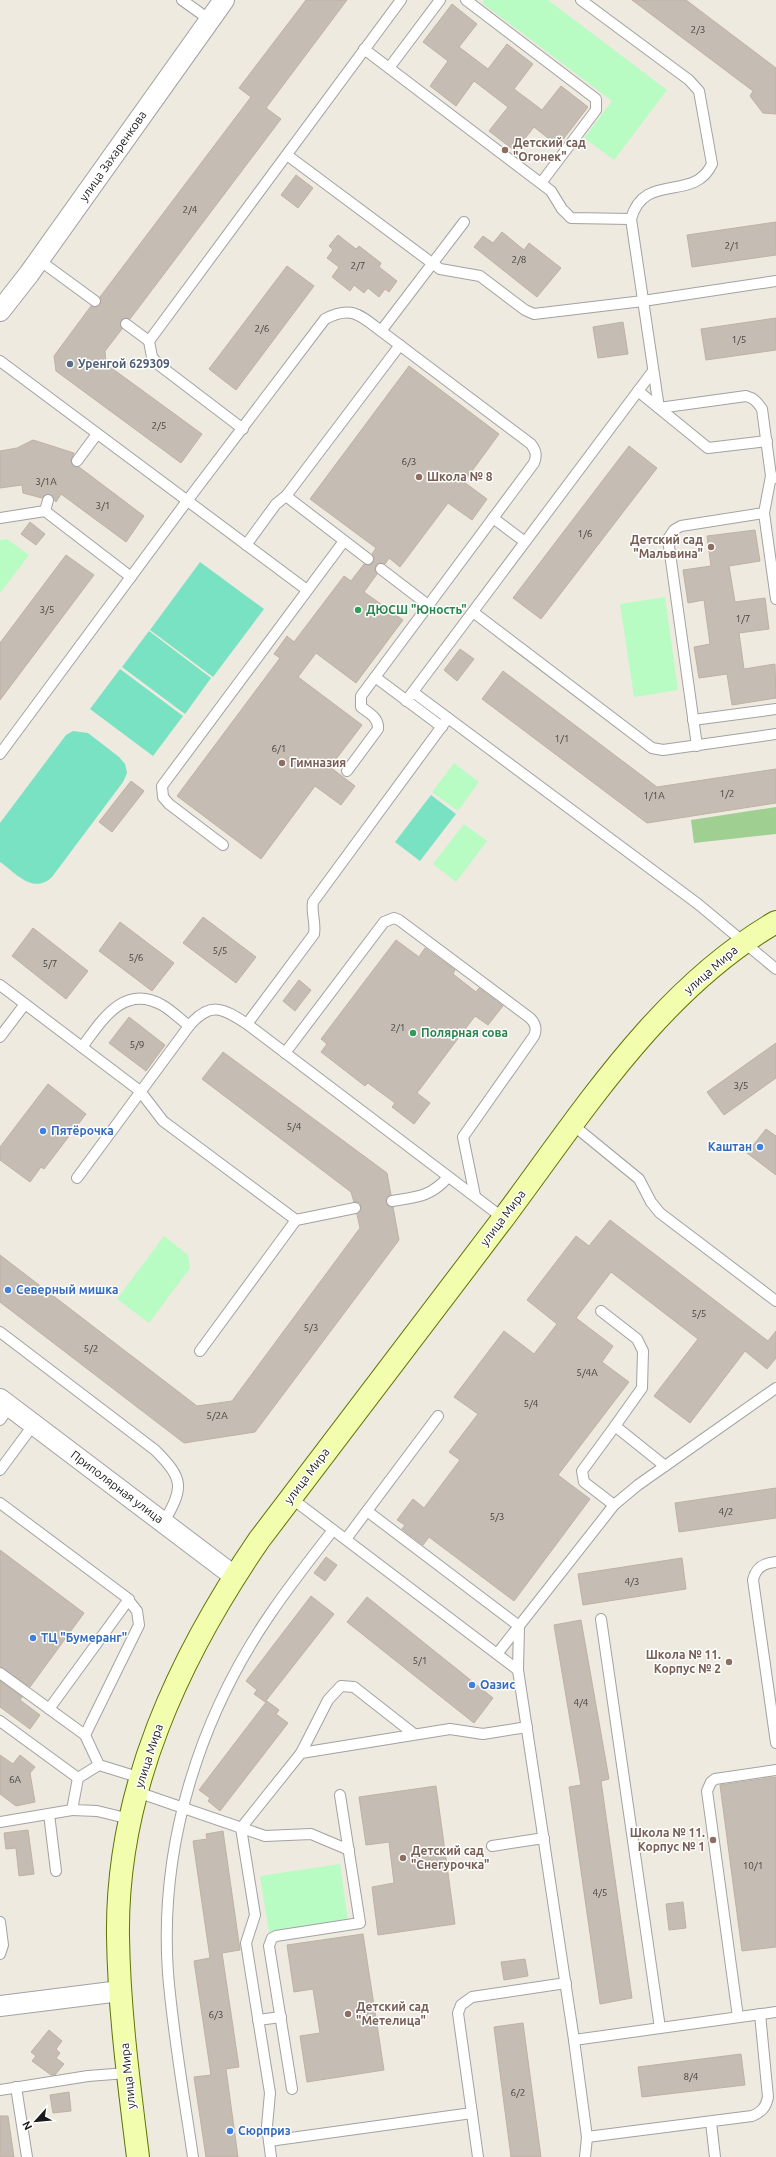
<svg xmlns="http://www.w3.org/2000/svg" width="776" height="2157" font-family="Ubuntu,sans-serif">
<rect width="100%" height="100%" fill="#eeeae0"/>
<polygon fill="#9fd092" points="776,807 776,834 694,843 691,820"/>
<g fill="#b8fcc3">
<polygon points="484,0 548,0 667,90 614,160 584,138 612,101 482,3"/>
<polygon points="7,539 29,555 0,593 0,540"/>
<polygon points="665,597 678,690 634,697 620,604"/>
<polygon points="454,763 479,782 458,811 432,792"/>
<polygon points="464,824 487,841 456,882 433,864"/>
<polygon points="164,1236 188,1255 190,1268 149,1323 117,1299"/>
<polygon points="340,1864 348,1921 269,1932 260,1876"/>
</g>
<g fill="#78e2c2">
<polygon points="200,562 264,609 213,677 150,630"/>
<polygon points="149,631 211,678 185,714 122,667"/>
<polygon points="120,669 183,716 153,756 90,709"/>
<path d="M73 731 88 733 119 757 125 764 127 773 123 782 52 877C33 895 16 873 0 862V823L66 735Z"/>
<polygon points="431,795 456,814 420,861 395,842"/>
</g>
<g fill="#c5bdb3" stroke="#c0b1a1">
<polygon points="306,0 347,0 266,108 281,119 130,319 126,318 121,320 120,324 122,329 105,351 106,364 202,434 181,463 56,371 54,356 91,306 95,307 100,305 100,297 251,97 239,88"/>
<polygon points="632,0 686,0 776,68 776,114 763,113 750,96 753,91"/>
<polygon points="452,4 477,24 459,47 488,69 507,44 533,64 514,89 542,110 561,86 588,107 558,146 534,127 515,151 489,131 508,107 474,81 456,106 430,86 448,61 423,42"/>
<polygon points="296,175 313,188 298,208 281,195"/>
<polygon points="776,222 776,255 692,267 687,235"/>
<polygon points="502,232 524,250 529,243 561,268 537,297 474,247 483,236 493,243"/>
<polygon points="338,235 356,249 359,246 381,263 379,267 397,281 389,292 385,289 379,297 368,288 364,293 354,285 350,291 332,277 339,267 327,258 333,250 329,246"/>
<polygon points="287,266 314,286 236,390 209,369"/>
<polygon points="776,318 776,350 706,360 701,329"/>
<polygon points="623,322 628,354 598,358 593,327"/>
<polygon points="409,366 499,434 464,482 487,499 472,520 448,503 400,567 389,558 385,564 379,563 376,565 375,571 377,574 364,592 403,620 356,683 316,653 298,677 362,725 330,767 355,786 341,805 315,786 261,859 177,796 280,658 274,654 287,636 294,642 344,576 351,581 364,564 370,565 373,563 374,557 372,554 376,548 310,499"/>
<polygon points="33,440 74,453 71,461 73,466 79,467 144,516 126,542 61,494 56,502 49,494 42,498 23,493 22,485 0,488 0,451 17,448"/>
<polygon points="629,446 657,468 541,619 513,598"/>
<polygon points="30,522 45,534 36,545 21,534"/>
<polygon points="755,530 760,561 729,566 735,602 765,598 769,629 739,633 744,669 775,664 776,698 732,705 727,674 699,678 694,647 710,644 704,600 688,603 683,570 711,566 707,536"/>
<polygon points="66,555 94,575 0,700 0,643"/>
<polygon points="460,649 474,659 457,681 444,670"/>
<polygon points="503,671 657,787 776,769 776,803 647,823 482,699"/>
<polygon points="131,781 144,791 112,832 99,822"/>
<polygon points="203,917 256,957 236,983 183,943"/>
<polygon points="120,922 174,963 152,991 99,951"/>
<polygon points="33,928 88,971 66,999 12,956"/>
<polygon points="396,940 419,957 425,948 455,970 453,974 476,992 479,988 503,1006 488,1025 475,1016 417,1093 430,1103 414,1124 392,1107 395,1103 368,1083 365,1086 321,1052 327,1044 321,1039"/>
<polygon points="299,980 311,990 295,1011 283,1001"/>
<polygon points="129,1017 165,1045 146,1071 109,1043"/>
<polygon points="776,1043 776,1078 724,1115 707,1092"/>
<polygon points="223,1052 387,1173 391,1195 386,1198 386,1202 389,1207 393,1207 399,1240 255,1432 184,1443 0,1302 0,1255 197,1406 232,1401 360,1228 357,1214 361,1207 360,1203 354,1202 351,1192 202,1079"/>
<polygon points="48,1084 86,1114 44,1169 41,1167 30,1182 0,1160 0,1147"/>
<polygon points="766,1129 776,1136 776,1175 747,1153"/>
<polygon points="610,1220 768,1341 776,1331 776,1358 767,1369 745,1351 690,1423 654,1396 698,1339 611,1272 576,1318 613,1346 602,1362 629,1382 558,1475 590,1499 514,1601 429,1537 423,1545 402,1529 405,1525 397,1520 413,1499 424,1508 460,1460 449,1452 478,1414 454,1397 504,1331 534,1354 557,1324 527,1300 576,1236 589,1246"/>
<polygon points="776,1488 776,1518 679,1532 675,1503"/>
<polygon points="0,1550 84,1613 30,1687 0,1667"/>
<polygon points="326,1557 337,1565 325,1581 314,1573"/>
<polygon points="682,1558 686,1589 583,1605 578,1574"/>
<polygon points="311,1596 334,1614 265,1702 254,1694 257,1690 246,1681"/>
<polygon points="367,1597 493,1698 474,1723 347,1622"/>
<polygon points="581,1620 609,1779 601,1781 632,1998 600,2004 569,1787 581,1785 554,1625"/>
<polygon points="0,1681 22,1697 20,1700 40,1715 30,1729 0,1707"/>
<polygon points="267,1701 279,1710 276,1714 288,1723 220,1811 208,1801 210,1798 199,1790"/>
<polygon points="0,1755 13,1764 20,1755 35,1767 30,1773 35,1802 16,1806 0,1794"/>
<polygon points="776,1777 776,1947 742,1951 720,1785"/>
<polygon points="436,1786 455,1924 378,1935 372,1887 394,1883 389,1842 366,1845 359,1797"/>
<polygon points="28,1830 34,1874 19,1876 16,1848 6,1849 4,1833"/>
<polygon points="223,1831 240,1950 222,1953 239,2067 226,2069 238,2157 206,2157 194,2077 211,2075 194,1961 210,1958 193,1841 207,1839 206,1834"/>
<polygon points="683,1902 686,1928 669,1930 666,1904"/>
<polygon points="363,1934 384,2070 307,2082 300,2036 320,2033 313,1989 294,1992 287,1945"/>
<polygon points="525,1959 528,1976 504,1980 501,1962"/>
<polygon points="523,2023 541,2157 511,2157 494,2027"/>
<polygon points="49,2030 62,2041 56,2049 60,2053 56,2058 64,2064 55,2075 51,2075 32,2061 36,2056 31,2052"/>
<polygon points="741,2054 745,2085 642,2097 638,2067"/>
<polygon points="69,2092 71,2111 53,2113 50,2095"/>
<polygon points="0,2116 8,2116 14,2157 0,2157"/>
</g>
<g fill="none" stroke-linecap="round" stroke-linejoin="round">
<g stroke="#a2a2a2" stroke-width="12">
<g id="lane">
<polyline points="182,0 210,20"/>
<polyline points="466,0 596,99 596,110 541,183"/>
<path d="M581 0 689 80 699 91 712 164C694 203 644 171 631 219L659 408 746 396C754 398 757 402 762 409L771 476 776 478"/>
<polyline points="364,49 551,191 562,209 571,218 631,219"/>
<polyline points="389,68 440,0"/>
<polyline points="287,155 440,269 480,276 525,310 534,314 643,301 776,281"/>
<polyline points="39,260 95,301"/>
<polyline points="126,324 149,341"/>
<polyline points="0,361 307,590"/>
<polyline points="638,391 708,448 767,441"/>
<polyline points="243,429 159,365 152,357 149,341 401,0"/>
<polyline points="77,461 97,434"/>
<polyline points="286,496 368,559"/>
<polyline points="45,511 48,500"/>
<polyline points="764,513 776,599"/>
<polyline points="0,518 45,511 131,577"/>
<polyline points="493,518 525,542"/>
<polyline points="246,545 276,504 286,496 400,345"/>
<polyline points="381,569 428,605"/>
<polyline points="473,612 652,748 663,750 776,734"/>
<polyline points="375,677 442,727"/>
<polyline points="413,692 698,904 776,969"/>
<polyline points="406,701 653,371"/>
<polyline points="693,720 776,709"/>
<polyline points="697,746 668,539 674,530 681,526 764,513 771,476"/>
<path d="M0 754 187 501 325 319C351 305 360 315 381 331L464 222"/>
<path d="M347 771 378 729C379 718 369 713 361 707V696L534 463C537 455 536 451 531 444L381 331"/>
<polyline points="223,845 169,804 163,797 162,786 344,541"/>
<polyline points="0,985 140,1091 163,1121 296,1220"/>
<path d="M247 1024 314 934C316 922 311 913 313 902L448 718"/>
<polyline points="0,1037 25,1004"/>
<path d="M82 1047C101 1022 123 983 162 1005 171 1010 180 1019 189 1026"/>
<path d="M285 1053 384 922 394 918 399 920 530 1018C536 1024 537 1029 534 1036L463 1137 475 1196"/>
<polyline points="573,1125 639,1179 651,1202 660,1213 776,1301"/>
<path d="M77 1178 189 1026C210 1001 223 1008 247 1024L503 1218"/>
<path d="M392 1201C416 1197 431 1197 448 1177"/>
<polyline points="601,1311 637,1339 643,1351 642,1388 615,1426 665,1466"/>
<path d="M0 1332 155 1450C184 1479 184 1487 164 1522"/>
<polyline points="200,1351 296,1220 355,1208"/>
<polyline points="0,1420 10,1406"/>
<polyline points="0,1470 34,1424"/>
<polyline points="291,1498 518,1670"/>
<polyline points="0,1503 126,1597 137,1611 139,1625 85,1735"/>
<polyline points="614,1505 584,1482 582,1471 615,1426"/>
<polyline points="367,1511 519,1626 497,1654"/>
<polyline points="346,1539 438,1416"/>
<path d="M776 1562C764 1563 756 1567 753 1580L776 1743"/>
<polyline points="601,1619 660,2028"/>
<polyline points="0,1673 85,1735 99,1765 78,1778 72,1810 97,1811 130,1819"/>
<polyline points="49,1709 129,1599"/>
<polyline points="0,1721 78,1778"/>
<polyline points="301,1753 328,1700 341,1686 354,1687 414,1734"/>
<polyline points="99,1765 141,1778"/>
<polyline points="137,1792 265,1836 311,1834 349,1850"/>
<polyline points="49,1814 56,1871"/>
<polyline points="0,1822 72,1810"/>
<polyline points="492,1846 544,1838"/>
<polyline points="0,1922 3,1945 0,1954"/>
<polyline points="738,2017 707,1791 711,1782 715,1779 776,1770"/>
<polyline points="258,2020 281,2017"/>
<polyline points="574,2040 518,1670 519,1626 614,1505 638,1485 776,1388"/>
<polyline points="16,2087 27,2157"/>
<polyline points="292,2089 269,1946 272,1938 276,1936 360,1923 340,1795"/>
<polyline points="0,2090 88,2076 127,2073"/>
<polyline points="711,2122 715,2157"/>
<path d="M587 2137 752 2116C762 2112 766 2107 768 2097L760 2014"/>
<polyline points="269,2141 472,2113"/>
<path d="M193 2157C184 2096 173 2035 168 1973 159 1846 199 1718 271 1613 290 1585 312 1557 333 1530"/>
<polyline points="271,2157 267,2126 270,2093 246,1943 255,1915 241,1828 301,1753 450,1729 483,1734 527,1727"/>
<polyline points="478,2157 458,2013 461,2005 472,1997 566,1983"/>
<polyline points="585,2157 587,2137 574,2040 776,2012"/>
</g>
</g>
<g stroke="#a2a2a2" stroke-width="22">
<g id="street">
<polyline points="0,311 29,274 224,0"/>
<polyline points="0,1399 234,1576"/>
<polyline points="0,2006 120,1991"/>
</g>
</g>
<g stroke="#5e7400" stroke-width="24">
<path id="secondary" d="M138 2157C129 2084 119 2010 118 1936 116 1791 179 1657 259 1540 342 1432 424 1324 505 1216 584 1110 660 989 776 922"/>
</g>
<use href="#lane" stroke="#fff" stroke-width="10"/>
<use href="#street" stroke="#fff" stroke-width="20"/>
<use href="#secondary" stroke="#f2fdae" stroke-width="22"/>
</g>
<g fill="#8d6e63" stroke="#fff" stroke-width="1.5">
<circle cx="505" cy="150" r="4"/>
<circle cx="419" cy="477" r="4"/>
<circle cx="711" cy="547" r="4"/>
<circle cx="282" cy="763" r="4"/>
<circle cx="729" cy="1662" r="4"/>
<circle cx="713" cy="1840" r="4"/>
<circle cx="403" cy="1858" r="4"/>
<circle cx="348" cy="2014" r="4"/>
</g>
<circle fill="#5c6f8a" stroke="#fff" stroke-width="1.5" cx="70" cy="364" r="4"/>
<g fill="#2e9e5b" stroke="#fff" stroke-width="1.5">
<circle cx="358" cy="610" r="4"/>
<circle cx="413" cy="1033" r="4"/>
</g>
<g fill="#3f7fe0" stroke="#fff" stroke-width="1.5">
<circle cx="43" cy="1131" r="4"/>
<circle cx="760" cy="1147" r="4"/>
<circle cx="8" cy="1290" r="4"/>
<circle cx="33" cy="1638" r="4"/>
<circle cx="472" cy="1685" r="4"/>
<circle cx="230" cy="2131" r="4"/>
</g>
<g text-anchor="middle" stroke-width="3" stroke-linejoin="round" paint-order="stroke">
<g font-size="10" fill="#464441">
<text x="698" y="33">2/3</text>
<text x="190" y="213">2/4</text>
<text x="732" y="249">2/1</text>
<text x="519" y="263">2/8</text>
<text x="358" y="269">2/7</text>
<text x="262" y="332">2/6</text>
<text x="739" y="343">1/5</text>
<text x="159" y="429">2/5</text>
<text x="409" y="465">6/3</text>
<text x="46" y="485">3/1А</text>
<text x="103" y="509">3/1</text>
<text x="585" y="537">1/6</text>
<text x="47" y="613">3/5</text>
<text x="743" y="622">1/7</text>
<text x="562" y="742">1/1</text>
<text x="279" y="752">6/1</text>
<text x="727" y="797">1/2</text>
<text x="654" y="799">1/1А</text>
<text x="220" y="954">5/5</text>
<text x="136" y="961">5/6</text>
<text x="50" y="967">5/7</text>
<text x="398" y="1031">2/1</text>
<text x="137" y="1048">5/9</text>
<text x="741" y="1089">3/5</text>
<text x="294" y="1130">5/4</text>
<text x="699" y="1317">5/5</text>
<text x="311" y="1331">5/3</text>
<text x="91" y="1352">5/2</text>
<text x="587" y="1376">5/4А</text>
<text x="531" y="1407">5/4</text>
<text x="217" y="1419">5/2А</text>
<text x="726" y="1515">4/2</text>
<text x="497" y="1520">5/3</text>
<text x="632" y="1585">4/3</text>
<text x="420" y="1664">5/1</text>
<text x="581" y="1706">4/4</text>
<text x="15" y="1783">6А</text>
<text x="753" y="1869">10/1</text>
<text x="600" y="1896">4/5</text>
<text x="216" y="2018">6/3</text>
<text x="691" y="2080">8/4</text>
<text x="518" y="2096">6/2</text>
</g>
<g font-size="12" font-weight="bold" fill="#785e54" stroke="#fff" text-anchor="start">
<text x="513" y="147">Детский сад<tspan x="513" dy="14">"Огонек"</tspan></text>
<text x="427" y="481">Школа № 8</text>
<text x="703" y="544" text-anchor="end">Детский сад<tspan x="703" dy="14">"Мальвина"</tspan></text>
<text x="290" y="767">Гимназия</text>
<text x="721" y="1659" text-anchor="end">Школа № 11.<tspan x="721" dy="14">Корпус № 2</tspan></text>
<text x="705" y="1837" text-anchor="end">Школа № 11.<tspan x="705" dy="14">Корпус № 1</tspan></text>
<text x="411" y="1855">Детский сад<tspan x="411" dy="14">"Снегурочка"</tspan></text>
<text x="356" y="2011">Детский сад<tspan x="356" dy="14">"Метелица"</tspan></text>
</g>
<g font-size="12" fill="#1b1b1b" stroke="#fff">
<text transform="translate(113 156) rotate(-55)" y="4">улица Захаренкова</text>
<text transform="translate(711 970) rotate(-41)" y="4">улица Мира</text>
<text transform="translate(503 1218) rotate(-53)" y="4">улица Мира</text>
<text transform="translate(307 1476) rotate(-53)" y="4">улица Мира</text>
<text transform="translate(117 1487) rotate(37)" y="4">Приполярная улица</text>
<text transform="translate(149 1756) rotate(-72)" y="4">улица Мира</text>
<text transform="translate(128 2076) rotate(-96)" y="4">улица Мира</text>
</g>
<g font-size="12" font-weight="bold" fill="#4e5e75" stroke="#fff" text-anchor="start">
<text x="78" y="368">Уренгой 629309</text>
</g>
<g font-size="12" font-weight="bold" fill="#27864d" stroke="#fff" text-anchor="start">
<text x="366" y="614">ДЮСШ "Юность"</text>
<text x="421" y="1037">Полярная сова</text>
</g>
<g font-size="12" font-weight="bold" fill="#366cbe" stroke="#fff" text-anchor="start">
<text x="51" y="1135">Пятёрочка</text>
<text x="752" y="1151" text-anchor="end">Каштан</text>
<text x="16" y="1294">Северный мишка</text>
<text x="41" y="1642">ТЦ "Бумеранг"</text>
<text x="480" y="1689">Оазис</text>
<text x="238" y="2135">Сюрприз</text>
</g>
</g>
<g transform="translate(36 2121) rotate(243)" stroke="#ffffff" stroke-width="3" paint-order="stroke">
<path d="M0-3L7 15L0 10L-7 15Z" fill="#1b1b1b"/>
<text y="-6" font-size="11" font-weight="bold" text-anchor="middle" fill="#1b1b1b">N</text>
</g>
</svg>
